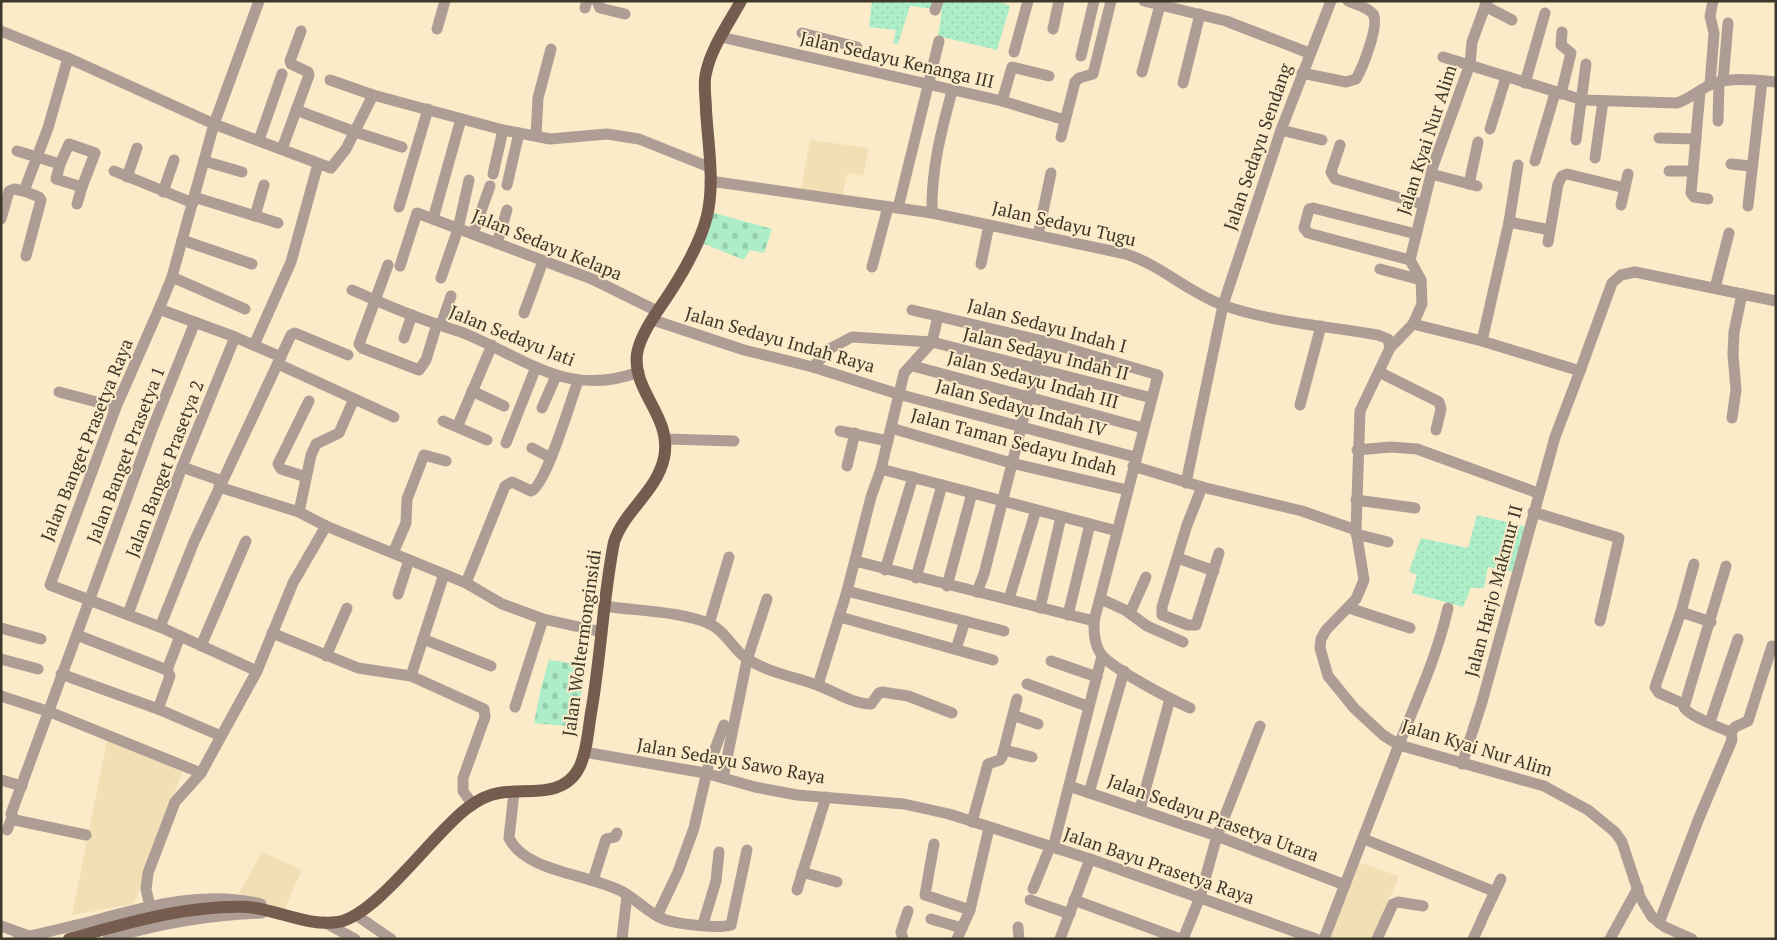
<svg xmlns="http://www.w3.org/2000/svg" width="1777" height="940" font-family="'PT Serif',serif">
<defs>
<pattern id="grass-dots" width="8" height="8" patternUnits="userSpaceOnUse" patternTransform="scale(1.25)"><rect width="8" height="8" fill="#adeec9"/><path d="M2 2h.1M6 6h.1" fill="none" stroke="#96cdad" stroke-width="1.8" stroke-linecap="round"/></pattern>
<pattern id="cemetery-stones" width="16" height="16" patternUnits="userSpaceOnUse" patternTransform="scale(1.25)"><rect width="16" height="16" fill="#adeec9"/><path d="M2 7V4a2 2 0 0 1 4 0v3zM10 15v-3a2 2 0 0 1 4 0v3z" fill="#96cdad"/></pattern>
</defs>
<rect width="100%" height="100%" fill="#fbebc9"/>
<g fill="#f2dfb5">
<polygon points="810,140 869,148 863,176 848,173 842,196 801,189"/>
<polygon points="107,740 182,772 134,904 72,915"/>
<polygon points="262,852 302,870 284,910 239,893"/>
<polygon points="1358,862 1399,876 1372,939 1328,939"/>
</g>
<g fill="url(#grass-dots)">
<polygon points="872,1 997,1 1010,6 997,50 938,36 942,10 910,6 898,44 893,43 896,30 869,27"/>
<polygon points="1477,515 1527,527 1513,572 1488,567 1484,588 1471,588 1463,607 1412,593 1417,575 1409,571 1421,538 1468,548"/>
</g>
<g fill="url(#cemetery-stones)">
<polygon points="710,212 772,229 764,253 750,250 744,260 700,242"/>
<polygon points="549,660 586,665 576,727 534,723 540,692"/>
</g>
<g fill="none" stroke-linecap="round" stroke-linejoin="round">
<g stroke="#ad9d95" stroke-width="11">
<polyline points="259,1 214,124 331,168 346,149 373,95 503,130 550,139 607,134 639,139 709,167"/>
<polyline points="597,1 600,8 625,14"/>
<polyline points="1144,1 1226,21 1309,53"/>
<polyline points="1487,1 1472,42 1470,64 1433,166 1410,260 1421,280 1422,304 1413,324 1390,348 1360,411 1356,530 1364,580 1356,599 1326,630 1321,639 1320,648 1328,676 1354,708 1383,735 1399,745 1544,786 1588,810 1615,832 1622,842 1640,897 1652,917 1665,927 1692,939"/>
<polyline points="1485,6 1512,20"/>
<polyline points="585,8 587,1"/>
<polyline points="935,10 938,1"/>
<polyline points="437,29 445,1"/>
<polyline points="1053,29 1059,1"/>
<polyline points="1,31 68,58 214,124 172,277 159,309 235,337 281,357"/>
<polyline points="802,33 857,47"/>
<polyline points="721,37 1002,101 1065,120"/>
<polyline points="1014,52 1028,1"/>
<polyline points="1081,56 1094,1"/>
<path d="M1443 57 1583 100 1677 103C1690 99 1700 89 1712 84 1731 77 1756 80 1776 82"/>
<polyline points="1142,72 1160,5"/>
<path d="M1302 73 1346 82 1356 79C1362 69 1380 25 1373 14 1369 8 1355 4 1348 1"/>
<polyline points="330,80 373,95"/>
<polyline points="1723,81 1728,23"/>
<polyline points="1183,83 1200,14"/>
<polyline points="1525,83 1545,13"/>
<polyline points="1710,85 1714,33 1710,16 1713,1"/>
<polyline points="1700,92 1691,193 1694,197 1708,199"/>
<polyline points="1561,94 1571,53 1561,45 1562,32"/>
<polyline points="1002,101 1012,67 1049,76"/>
<polyline points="296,110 355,132 402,147"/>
<polyline points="1718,121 1719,82"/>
<polyline points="1490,129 1506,77"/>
<polyline points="1281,130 1322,140"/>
<polyline points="536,136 538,98 551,49"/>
<polyline points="1061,137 1075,82 1079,78 1093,74 1111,1"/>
<polyline points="1659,138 1696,139"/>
<polyline points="259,140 282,74"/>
<polyline points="1576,140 1586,64"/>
<polyline points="1340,145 1331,172 1335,179 1422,204"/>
<polyline points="282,149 309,75 308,72 291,64 290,61 301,31"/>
<polyline points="17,151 60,164 56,179 82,187 77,204"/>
<polyline points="1595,158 1603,101"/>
<polyline points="204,161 242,172"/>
<polyline points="1535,161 1555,93"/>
<polyline points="60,164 69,144 95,153 82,187"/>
<polyline points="1731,164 1751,166"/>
<polyline points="114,171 193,203"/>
<polyline points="1669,171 1693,171"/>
<polyline points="493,174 503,130"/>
<polyline points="1431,174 1477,186"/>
<polyline points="127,177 137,148"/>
<path d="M710 181 932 213 1126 254C1160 265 1187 291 1220 304 1268 322 1327 326 1378 335L1388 339 1390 348"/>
<polyline points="1469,184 1478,142"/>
<polyline points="507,185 519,133"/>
<polyline points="24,191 39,197 41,200 26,256"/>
<polyline points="163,192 174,160"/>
<polyline points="194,197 278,223"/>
<polyline points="1621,205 1628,174"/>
<polyline points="1748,206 1762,81"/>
<polyline points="399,207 428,109"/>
<polyline points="898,208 939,41"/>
<path d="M932 213C931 170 941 132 952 91"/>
<polyline points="255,216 264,185"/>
<polyline points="1,219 9,191 14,189 24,191 48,128 68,58"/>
<polyline points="433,219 461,119"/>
<polyline points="1509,222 1550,230"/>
<polyline points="473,234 490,186"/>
<polyline points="1038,235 1051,173"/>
<polyline points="182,240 252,264"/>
<polyline points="1548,242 1558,184 1562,176 1567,174 1625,188"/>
<polyline points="497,243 507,210"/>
<polyline points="1410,260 1308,233 1304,228 1309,209 1313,208 1416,234"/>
<polyline points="981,264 989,225"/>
<polyline points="388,265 359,344 362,348 419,370 426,360 437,324"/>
<polyline points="400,266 417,213 592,279 657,311"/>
<polyline points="872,267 888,207"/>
<polyline points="1380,269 1421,280"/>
<polyline points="172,277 245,309"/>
<polyline points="441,278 458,229 469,180"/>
<polyline points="1715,288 1729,233"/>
<path d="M352 290C380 302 408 315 437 324 447 328 457 330 466 334 528 360 568 398 639 372"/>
<polyline points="159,309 116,407 50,585 160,627 257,671"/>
<path d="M912 310 1043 341 1158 375 1094 621C1094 632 1094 644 1101 654 1112 669 1172 700 1190 708"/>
<polyline points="524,313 543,261"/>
<polyline points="653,320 744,350 813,367 898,394 1135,457"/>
<polyline points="1413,324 1482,341 1580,371 1612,283 1621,275 1635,272 1776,301"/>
<polyline points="441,325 451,296"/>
<polyline points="404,338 412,315"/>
<polyline points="1482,341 1509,222 1518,165"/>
<polyline points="254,345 291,262 318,164"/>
<polyline points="278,364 394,417"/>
<polyline points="913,366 1143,428"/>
<polyline points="813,367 831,348 852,337 932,342 1152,398"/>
<polyline points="1379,372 1439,402 1441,409 1436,430"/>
<polyline points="472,391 504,406"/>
<polyline points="59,392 116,407"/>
<polyline points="1300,405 1321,326"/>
<polyline points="542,408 556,376"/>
<polyline points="1732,418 1736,390 1733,355 1734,332 1742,294"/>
<polyline points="443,421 487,440"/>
<polyline points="458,425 492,345"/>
<polyline points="891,428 1011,463 1127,490"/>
<polyline points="840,431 888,441"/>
<polyline points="667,439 734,441"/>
<polyline points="506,443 536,367"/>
<polyline points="532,448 551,458"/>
<polyline points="1357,450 1391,447 1417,449 1538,493"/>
<polyline points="847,466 855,433"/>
<polyline points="1133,466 1202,487 1302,511 1356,530"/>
<polyline points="182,467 222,481"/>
<polyline points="881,469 1117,531"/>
<polyline points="306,477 281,469 278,464 309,401"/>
<polyline points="1186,483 1223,305 1281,130 1331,1"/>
<polyline points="219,487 299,512 326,526 466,583 502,604 543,619 602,632"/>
<polyline points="1202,487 1187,525 1162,607 1162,615 1188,625 1196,625 1219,553"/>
<polyline points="1356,500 1415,508"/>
<polyline points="299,512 311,455 316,444 339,433 354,399"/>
<polyline points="1533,512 1619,538 1600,621"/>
<polyline points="1356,534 1388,542"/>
<polyline points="393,553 406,523 407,499 424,455 446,461"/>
<polyline points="1178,558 1214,571"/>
<polyline points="855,561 1094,621"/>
<polyline points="1694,564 1681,612 1711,622"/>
<path d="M1726 566 1684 707C1687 715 1722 729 1731 732"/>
<polyline points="885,570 913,477"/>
<polyline points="916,578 942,485"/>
<path d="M466 583 505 486 512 482 531 491C546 486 571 399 578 381"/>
<polyline points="947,586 972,493"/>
<polyline points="847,591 1004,631"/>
<polyline points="977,592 984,574 1043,341"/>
<polyline points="398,594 409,560"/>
<polyline points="1009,599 1036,510"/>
<polyline points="1101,599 1125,610 1147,626 1183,642"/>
<path d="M604 606C636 611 681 611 710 624 727 632 734 652 749 660 770 673 795 677 817 685 834 691 853 704 871 704L879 693 882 692 908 696 952 713"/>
<polyline points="1040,608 1061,517"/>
<polyline points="1349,608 1410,628"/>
<polyline points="1681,612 1655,687 1659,693 1684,704"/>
<polyline points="1130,613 1146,577"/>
<polyline points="128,614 182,467 235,337"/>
<polyline points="1068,615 1090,524"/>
<polyline points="840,617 993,660"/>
<polyline points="709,624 729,557"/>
<polyline points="160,627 194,542 291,335 295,333 348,355"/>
<polyline points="1,628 41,639"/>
<polyline points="272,633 358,668 411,676 484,709 485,717 463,778 463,791 473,805"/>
<polyline points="77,635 167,670"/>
<polyline points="423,639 491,666"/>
<polyline points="201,646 246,541"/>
<polyline points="956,649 965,621"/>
<polyline points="326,656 347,608"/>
<polyline points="1,659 38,669"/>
<polyline points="1051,661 1097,677"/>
<polyline points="167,670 180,636"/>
<polyline points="61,674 158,709 221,736"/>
<polyline points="411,676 444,574"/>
<polyline points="1027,684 1087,706"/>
<polyline points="818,685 847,591 871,497 881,469 904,373 932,342 938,316"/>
<polyline points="1,696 50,712 201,773"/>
<polyline points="515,707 543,619"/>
<polyline points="158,709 170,676 167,670"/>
<polyline points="1013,715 1038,724"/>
<polyline points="1710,722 1738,639"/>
<polyline points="1731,732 1735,727 1748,721 1772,646"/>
<polyline points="1004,750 1032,757"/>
<polyline points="584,752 705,773 755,787 797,795 904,804 949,814 1090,859 1316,939"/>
<polyline points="714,752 724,725"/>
<polyline points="1462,764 1482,702 1555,437 1580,371"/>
<polyline points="723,778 747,660 767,599"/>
<polyline points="1,780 22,786"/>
<polyline points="1069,786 1217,836 1345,885"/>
<path d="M514 792 509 838C525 872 589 874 621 891 637 899 648 914 666 920 679 924 718 929 731 925L747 850"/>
<polyline points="1089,793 1124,671"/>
<polyline points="1140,809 1170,699"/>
<polyline points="972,822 988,764 1000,760 1002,757 1017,699"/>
<polyline points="7,830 12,818"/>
<polyline points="86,835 15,820 11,814 151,432 195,322"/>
<polyline points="1364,839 1493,891"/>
<polyline points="934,844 925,895 970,910"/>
<polyline points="1053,848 1102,656"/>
<polyline points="802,872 837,882"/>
<polyline points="593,880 606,839 615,837 617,833"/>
<polyline points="1033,889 1050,847"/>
<polyline points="797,890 826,797"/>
<polyline points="1030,900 1070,914"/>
<polyline points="1074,900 1180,939"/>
<polyline points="150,906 146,889 148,873 175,802 201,773 257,671 293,583 326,526"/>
<polyline points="356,915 391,939"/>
<polyline points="657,916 678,872 694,828 708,767"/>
<polyline points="931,919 962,928"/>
<polyline points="1482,919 1501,879"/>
<polyline points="324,922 355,939"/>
<polyline points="1659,923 1699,818 1732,740 1731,732"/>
<polyline points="703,924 716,881 719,852"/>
<polyline points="1,926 29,936"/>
<polyline points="1018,927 1019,939"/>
<path d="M18 939C42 933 65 928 89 922 145 907 203 890 261 904"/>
<path d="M108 939C160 923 208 915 262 913"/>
<polyline points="622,939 627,895"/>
<polyline points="903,939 901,932 908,911"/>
<polyline points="957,939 970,910 989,828"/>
<polyline points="1060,939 1090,859"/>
<polyline points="1183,939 1200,897 1217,836 1260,726"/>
<path d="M1324 939C1349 875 1373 811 1398 747 1416 701 1437 657 1448 608"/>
<polyline points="1377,939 1393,904 1398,902 1423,906"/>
<polyline points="1473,939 1481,922"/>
<polyline points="1610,939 1638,888"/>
</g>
<path stroke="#765c4e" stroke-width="12" d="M69 939C128 923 186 905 247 907 277 909 307 927 338 922 377 915 432 835 466 809 476 801 487 795 499 793 526 788 563 799 579 768 587 752 588 731 591 713 601 656 603 598 614 542 624 511 657 491 664 458 673 417 632 392 637 354 640 334 658 311 669 294 684 271 700 244 707 216 715 182 708 145 706 110 706 98 703 84 706 73 711 48 729 23 741 1"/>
</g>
<g text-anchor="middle" stroke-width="4" stroke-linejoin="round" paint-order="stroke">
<g font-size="18" fill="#3e382b" stroke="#fbebc9">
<text transform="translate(897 60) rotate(13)" y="6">Jalan Sedayu Kenanga III</text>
<text transform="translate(1427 140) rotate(-72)" y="6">Jalan Kyai Nur Alim</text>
<text transform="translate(1258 147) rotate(-71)" y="6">Jalan Sedayu Sendang</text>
<text transform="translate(1064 224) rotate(13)" y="6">Jalan Sedayu Tugu</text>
<text transform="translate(547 245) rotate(22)" y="6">Jalan Sedayu Kelapa</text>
<text transform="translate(1047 326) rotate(15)" y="6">Jalan Sedayu Indah I</text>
<text transform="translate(512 336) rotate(22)" y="6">Jalan Sedayu Jati</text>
<text transform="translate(780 340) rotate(16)" y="6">Jalan Sedayu Indah Raya</text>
<text transform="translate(1046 354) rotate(14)" y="6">Jalan Sedayu Indah II</text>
<text transform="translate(1033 380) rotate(15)" y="6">Jalan Sedayu Indah III</text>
<text transform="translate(1021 408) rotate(15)" y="6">Jalan Sedayu Indah IV</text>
<text transform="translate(87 440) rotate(-68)" y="6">Jalan Banget Prasetya Raya</text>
<text transform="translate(1014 442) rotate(15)" y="6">Jalan Taman Sedayu Indah</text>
<text transform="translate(126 455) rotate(-69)" y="6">Jalan Banget Prasetya 1</text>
<text transform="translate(165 469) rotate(-69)" y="6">Jalan Banget Prasetya 2</text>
<text transform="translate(1494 591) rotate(-75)" y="6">Jalan Harjo Makmur II</text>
<text transform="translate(582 643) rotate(-82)" y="6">Jalan Woltermonginsidi</text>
<text transform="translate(1477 748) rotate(17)" y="6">Jalan Kyai Nur Alim</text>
<text transform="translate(731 761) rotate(10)" y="6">Jalan Sedayu Sawo Raya</text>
<text transform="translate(1213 818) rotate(20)" y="6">Jalan Sedayu Prasetya Utara</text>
<text transform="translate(1159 866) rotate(19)" y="6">Jalan Bayu Prasetya Raya</text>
</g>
</g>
<rect width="1777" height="940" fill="none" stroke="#3e382b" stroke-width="5"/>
</svg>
